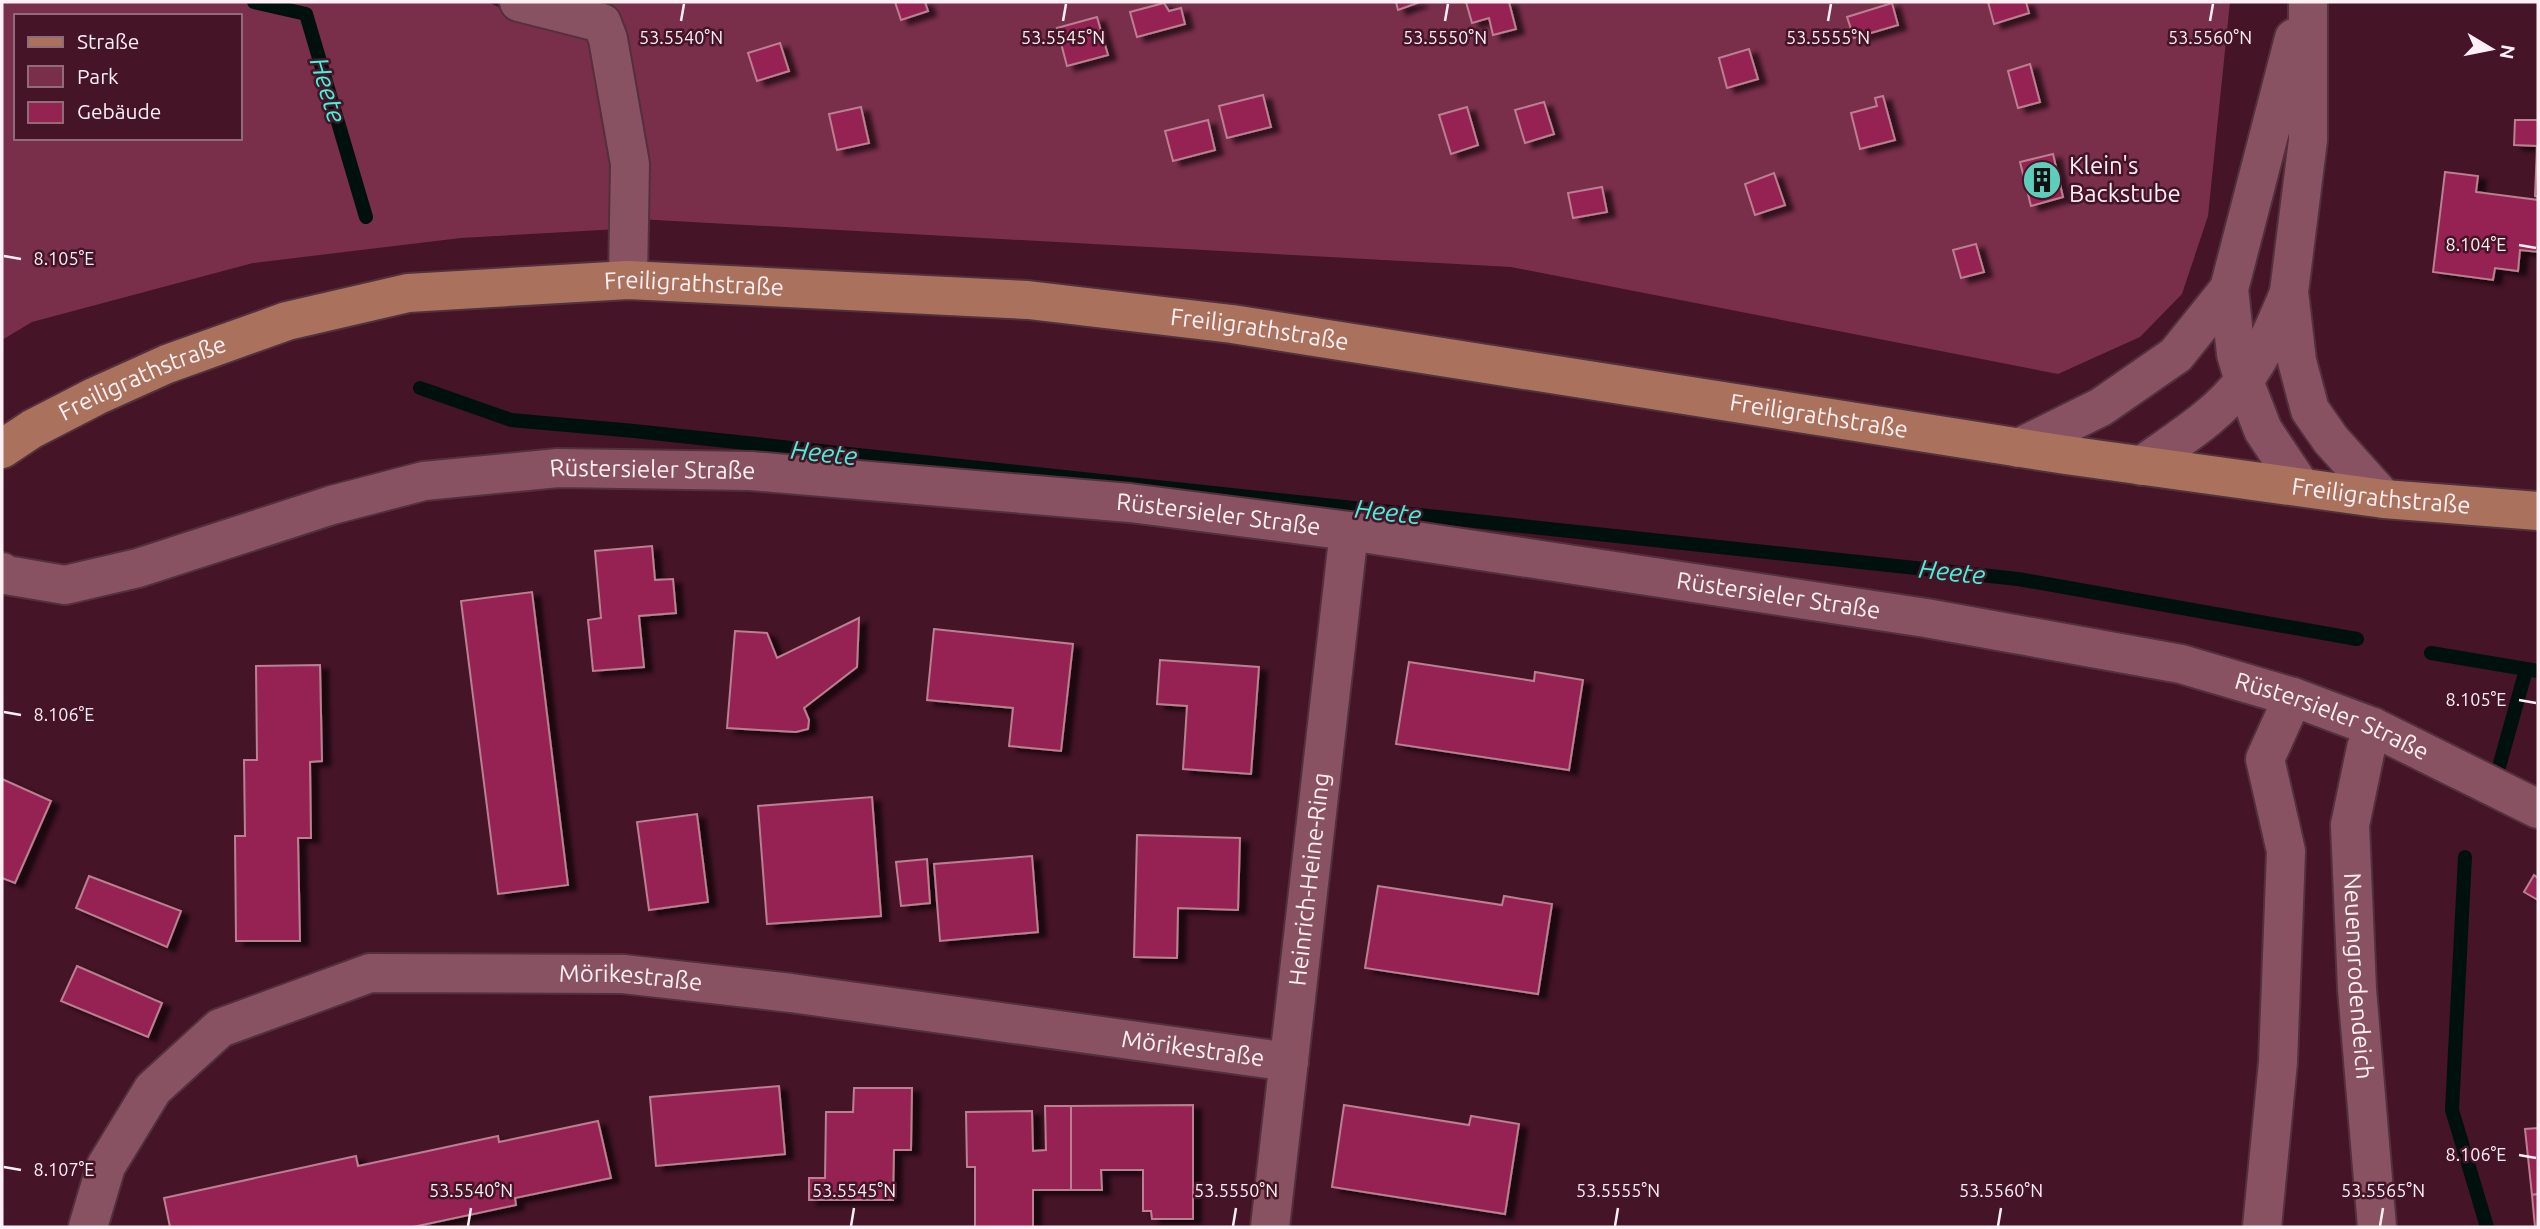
<svg xmlns="http://www.w3.org/2000/svg" width="2540" height="1229" font-family="Ubuntu,sans-serif">
<defs>
<filter id="shadow"><feDropShadow dx="8" dy="4.5" stdDeviation="2" flood-color="#0009"/></filter>
</defs>
<rect width="100%" height="100%" fill="#451426"/>
<path fill="#792e49" fill-rule="evenodd" d="M2 2H488L509 12 573 2H2230L2208 216 2182 294 2140 337 2058 374 1511 267 619 218V229L461 238 253 263 32 322 2 340ZM16 16H240V138H16Z"/>
<g fill="none" stroke-linecap="round" stroke-linejoin="round">
<g stroke="#00110d" stroke-width="14">
<polyline points="254,2 306,14 366,217"/>
<polyline points="420,388 511,420 634,431 2018,579 2357,639"/>
<polyline points="2431,653 2538,671"/>
<polyline points="2497,774 2526,670"/>
<polyline points="2465,857 2452,1110 2487,1227"/>
</g>
</g>
<g fill="#952352" stroke="#ba7f90" stroke-width="2" filter="url(#shadow)">
<polygon points="895,2 925,2 928,11 901,20"/>
<polygon points="1396,2 1420,2 1398,10"/>
<polygon points="1466,2 1509,2 1516,29 1493,35 1489,18 1472,23"/>
<polygon points="1988,2 2026,2 2029,13 1994,24"/>
<polygon points="1164,3 1169,11 1181,8 1185,24 1137,37 1130,12"/>
<polygon points="1892,3 1898,25 1854,38 1847,17"/>
<polygon points="1097,17 1108,55 1067,66 1057,28"/>
<polygon points="780,43 789,71 757,81 748,53"/>
<polygon points="1749,49 1758,79 1727,88 1719,58"/>
<polygon points="2030,64 2040,102 2018,108 2008,71"/>
<polygon points="1263,95 1271,127 1227,138 1219,106"/>
<polygon points="1883,96 1895,140 1860,149 1851,113 1877,106 1875,98"/>
<polygon points="1544,102 1554,134 1525,143 1515,110"/>
<polygon points="861,107 869,143 837,150 829,114"/>
<polygon points="1467,107 1478,145 1451,154 1439,115"/>
<polygon points="1208,120 1215,150 1173,161 1165,131"/>
<polygon points="2515,120 2538,120 2538,197 2535,196 2537,146 2514,145"/>
<polygon points="2053,154 2063,197 2031,206 2020,162"/>
<polygon points="2445,172 2478,176 2476,192 2538,200 2538,252 2520,250 2518,271 2495,268 2493,280 2433,272"/>
<polygon points="1774,173 1785,205 1755,215 1745,184"/>
<polygon points="1602,187 1607,212 1573,218 1568,193"/>
<polygon points="1976,244 1984,272 1961,278 1953,250"/>
<polygon points="652,546 655,580 673,579 676,613 639,616 644,667 593,671 588,620 601,618 595,551"/>
<polygon points="532,592 568,885 498,894 461,601"/>
<polygon points="859,618 857,667 804,708 809,720 808,729 796,732 727,728 735,631 767,633 777,658"/>
<polygon points="934,629 1073,644 1061,751 1009,746 1013,708 927,700"/>
<polygon points="1160,660 1259,667 1251,774 1183,769 1187,706 1157,704"/>
<polygon points="1409,662 1534,681 1535,672 1583,680 1569,770 1396,744"/>
<polygon points="320,665 322,761 310,762 311,838 298,838 300,941 236,941 235,836 245,836 244,760 257,760 256,666"/>
<polygon points="2,779 51,801 15,883 2,878"/>
<polygon points="872,797 881,916 767,924 758,806"/>
<polygon points="697,814 708,902 649,910 637,822"/>
<polygon points="1137,835 1240,838 1238,910 1178,908 1177,958 1134,957"/>
<polygon points="1032,856 1038,932 940,941 934,864"/>
<polygon points="927,859 930,903 901,906 896,862"/>
<polygon points="2534,875 2538,878 2538,900 2524,892"/>
<polygon points="89,876 181,911 167,947 76,908"/>
<polygon points="1378,886 1502,905 1504,896 1552,904 1538,994 1365,968"/>
<polygon points="77,966 162,1003 148,1037 61,1001"/>
<polygon points="779,1086 785,1154 656,1166 650,1097"/>
<polygon points="854,1088 912,1088 911,1150 894,1150 893,1200 809,1200 809,1178 825,1178 826,1112 853,1112"/>
<polygon points="1193,1105 1193,1219 1152,1219 1151,1211 1143,1211 1143,1170 1101,1170 1102,1190 1071,1190 1071,1106"/>
<polygon points="1344,1105 1469,1125 1471,1116 1519,1124 1505,1214 1332,1187"/>
<polygon points="1045,1106 1071,1106 1071,1190 1033,1190 1033,1227 975,1227 975,1167 967,1167 966,1112 1032,1111 1033,1151 1046,1150"/>
<polygon points="598,1121 611,1178 515,1198 516,1205 413,1227 170,1227 164,1198 356,1156 358,1166 498,1136 499,1142"/>
<polygon points="2538,1128 2538,1194 2532,1195 2525,1129"/>
<polygon points="2538,1194 2538,1227 2535,1227 2532,1195"/>
</g>
<g fill="none" stroke-linecap="round" stroke-linejoin="round">
<g stroke="#53303d" stroke-width="42">
<g id="minor">
<polyline points="519,2 602,23 608,39 630,164 628,280"/>
<polyline points="2308,2 2308,140 2289,292 2297,361 2310,410 2331,440 2384,499"/>
<polyline points="2294,38 2229,289 2236,354 2244,381 2263,430 2301,487"/>
<polyline points="2018,448 2101,407 2176,355 2229,289"/>
<path d="M2141 466C2177 440 2218 416 2244 380 2264 354 2276 323 2289 293"/>
<path id="s1" d="M2 572 6 575 65 585 138 568 332 505 424 481 558 468 751 471 1130 503 1349 531 1926 618 2181 664 2293 697 2373 727 2538 809"/>
<path id="s2" d="M2373 727 2366 748 2350 825 2357 989 2377 1227"/>
<path id="s3" d="M88 1227 106 1166 153 1089 220 1028 370 973 623 974 791 993 1289 1062"/>
<path id="s4" d="M1270 1227 1349 531"/>
<polyline points="2262,1227 2278,1062 2286,851 2265,759 2293,697"/>
</g>
</g>
<g stroke="#53303d" stroke-width="42">
<g id="major">
<path id="s5" d="M2 449 32 429 96 396 167 364 287 321 408 293 628 280 1028 300 1232 324 2066 455 2384 499 2538 511"/>
</g>
</g>
<use href="#minor" stroke="#895262" stroke-width="38"/>
<use href="#major" stroke="#aa725d" stroke-width="38"/>
</g>
<path fill="none" stroke="#fef0f4" stroke-width="2.5" d="M681 21 684 4M1063 21 1066 4M1445 21 1448 4M1828 21 1831 4M2210 21 2213 4M2519 245 2536 248M4 256 21 259M2519 700 2536 703M4 712 21 715M2519 1155 2536 1158M4 1167 21 1170M468 1226 471 1208M851 1226 854 1208M1233 1226 1236 1208M1615 1226 1618 1208M1998 1226 2001 1208M2380 1226 2383 1208"/>
<defs>
<g id="building-disc" transform="scale(2.0125)"><circle r="9.5" fill="#5ccebb" stroke="#451426"/><path d="M-4-6H4V6H1V3H-1V6H-4ZM-2.5-4.3h1.7v1.8h-1.7ZM.8-4.3h1.7v1.8H.8ZM-2.5-1h1.7V.8h-1.7ZM.8-1h1.7V.8H.8Z" fill="#111"/></g>
</defs>
<g fill-rule="evenodd">
<use href="#building-disc" x="2042" y="180"/>
</g>
<g text-anchor="middle" stroke-width="5" stroke-linejoin="round" paint-order="stroke">
<g font-size="24" fill="#fef0f4" stroke="#451426" text-anchor="start">
<text x="2069" y="174">Klein's<tspan x="2069" dy="28">Backstube</tspan></text>
</g>
<g font-size="24" fill="#fef0f4" stroke="#451426">
<text dy="8" stroke="none"><textPath href="#s5" startOffset="724">Freiligrathstraße</textPath></text>
<text dy="8" stroke="none"><textPath href="#s5" startOffset="1292">Freiligrathstraße</textPath></text>
<text dy="8" stroke="none"><textPath href="#s5" startOffset="158">Freiligrathstraße</textPath></text>
<text dy="8" stroke="none"><textPath href="#s5" startOffset="1858">Freiligrathstraße</textPath></text>
<text dy="8" stroke="none"><textPath href="#s1" startOffset="668">Rüstersieler Straße</textPath></text>
<text dy="8" stroke="none"><textPath href="#s5" startOffset="2426">Freiligrathstraße</textPath></text>
<text dy="8" stroke="none"><textPath href="#s1" startOffset="1236">Rüstersieler Straße</textPath></text>
<text dy="8" stroke="none"><textPath href="#s1" startOffset="1802">Rüstersieler Straße</textPath></text>
<text dy="8" stroke="none"><textPath href="#s1" startOffset="2370">Rüstersieler Straße</textPath></text>
<text dy="8" stroke="none"><textPath href="#s4" startOffset="350">Heinrich-Heine-Ring</textPath></text>
<text dy="8" stroke="none"><textPath href="#s2" startOffset="252">Neuengrodendeich</textPath></text>
<text dy="8" stroke="none"><textPath href="#s3" startOffset="665">Mörikestraße</textPath></text>
<text dy="8" stroke="none"><textPath href="#s3" startOffset="1232">Mörikestraße</textPath></text>
</g>
<g font-size="26" font-style="italic" fill="#3df5da" stroke="#451426">
<text transform="translate(328 90) rotate(73)" y="9">Heete</text>
<text transform="translate(824 453) rotate(6)" y="9">Heete</text>
<text transform="translate(1388 512) rotate(6)" y="9">Heete</text>
<text transform="translate(1952 572) rotate(6)" y="9">Heete</text>
</g>
</g>
<g font-size="18" text-anchor="middle" fill="#fef0f4" stroke="#451426" stroke-width="5" stroke-linejoin="round" paint-order="stroke">
<text x="681" y="44">53.5540°N</text>
<text x="1063" y="44">53.5545°N</text>
<text x="1445" y="44">53.5550°N</text>
<text x="1828" y="44">53.5555°N</text>
<text x="2210" y="44">53.5560°N</text>
<text x="2476" y="251">8.104°E</text>
<text x="64" y="265">8.105°E</text>
<text x="2476" y="706">8.105°E</text>
<text x="64" y="721">8.106°E</text>
<text x="2476" y="1161">8.106°E</text>
<text x="64" y="1176">8.107°E</text>
<text x="471" y="1197">53.5540°N</text>
<text x="854" y="1197">53.5545°N</text>
<text x="1236" y="1197">53.5550°N</text>
<text x="1618" y="1197">53.5555°N</text>
<text x="2001" y="1197">53.5560°N</text>
<text x="2383" y="1197">53.5565°N</text>
</g>
<rect width="2540" height="1229" fill="none" stroke="#fef0f4" stroke-width="7"/>
<rect x="14" y="14" width="228" height="126" fill="#451426" stroke="#8f6c78" stroke-width="2"/>
<rect x="28" y="37" width="35" height="10" fill="#aa725d" stroke="#8f6c78" stroke-width="2"/>
<text x="77" y="49" font-size="21" fill="#fef0f4">Straße</text>
<rect x="28" y="66" width="35" height="21" fill="#792e49" stroke="#8f6c78" stroke-width="2"/>
<text x="77" y="84" font-size="21" fill="#fef0f4">Park</text>
<rect x="28" y="102" width="35" height="21" fill="#952352" stroke="#8f6c78" stroke-width="2"/>
<text x="77" y="119" font-size="21" fill="#fef0f4">Gebäude</text>
<g transform="translate(2491 49) rotate(100)" stroke="#451426" stroke-width="5" paint-order="stroke">
<path d="M0-5L12 26L0 18L-12 26Z" fill="#fef0f4"/>
<text y="-10" font-size="19" font-weight="bold" text-anchor="middle" fill="#fef0f4">N</text>
</g>
</svg>
